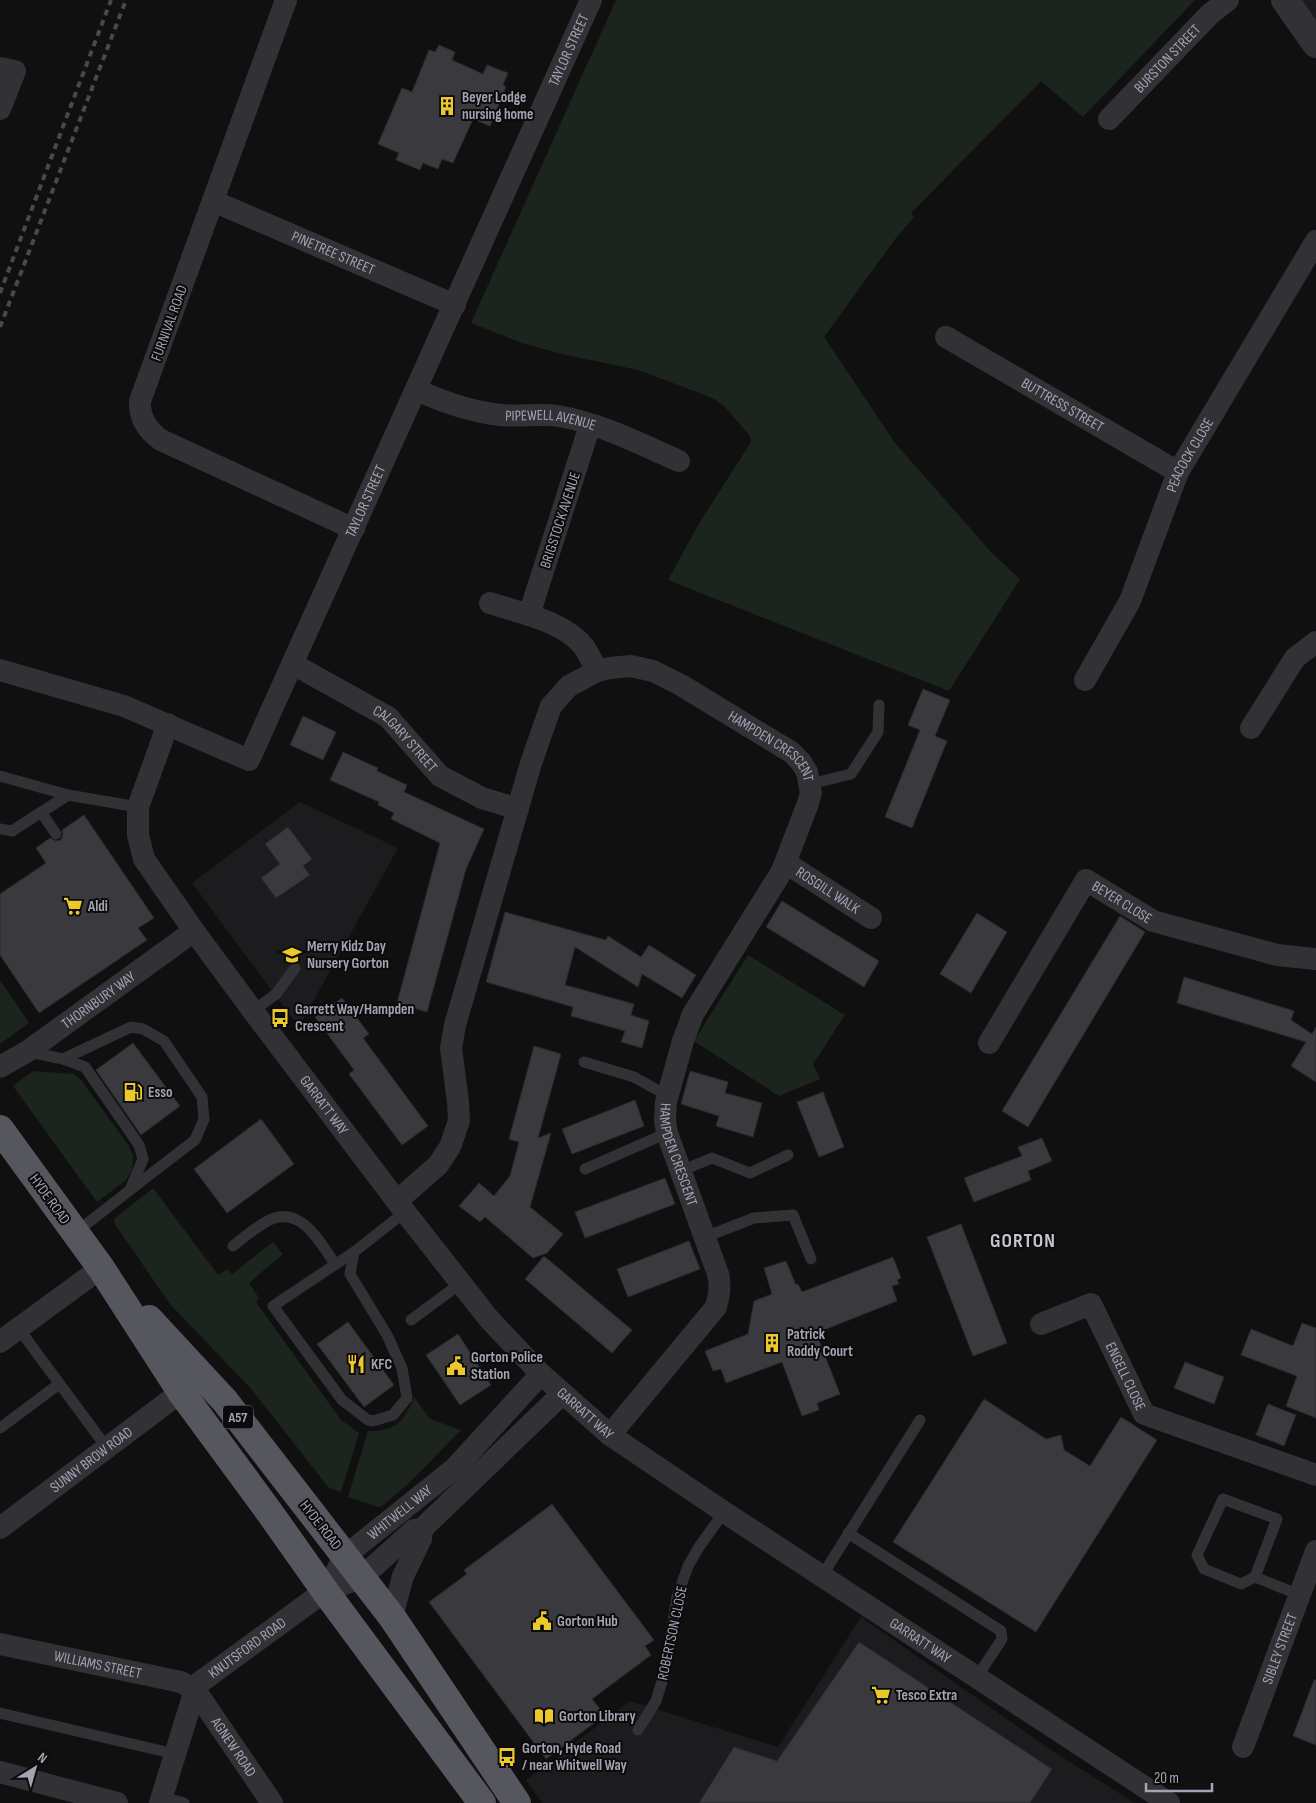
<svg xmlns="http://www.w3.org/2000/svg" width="1316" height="1803" font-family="'Sofia Sans Condensed',sans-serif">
<rect width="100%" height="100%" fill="#101011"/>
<g fill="#1c1c1e">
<polygon points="1302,0 1316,0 1316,21"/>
<polygon points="300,802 398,848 299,1027 192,883"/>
<polygon points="861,1617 1054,1752 1135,1803 542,1803 526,1780 630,1701 778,1747"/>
</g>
<g fill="#1c241e">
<polygon points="616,0 1195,0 1083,117 1041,81 911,213 914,217 896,238 824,337 895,443 992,553 1020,579 949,691 668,580 698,525 751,442 750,436 724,406 714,399 702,394 638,370 562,354 522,343 471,323"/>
<polygon points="748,955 845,1015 813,1064 820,1079 779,1096 694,1041"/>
<polygon points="0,980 29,1023 0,1044"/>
<polygon points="33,1071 74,1074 81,1080 127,1143 133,1156 132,1170 126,1180 97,1202 13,1086"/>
<polygon points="153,1188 218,1275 227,1269 232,1274 273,1242 283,1254 249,1283 259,1298 256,1302 341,1420 359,1433 341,1492 329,1488 252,1390 170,1304 114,1223 114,1219"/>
<path d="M414 1397 430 1419 461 1430 409 1483 382 1506 378 1507 348 1497 368 1431C394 1432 405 1421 414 1397Z"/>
</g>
<g fill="#3a3a3e" stroke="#2a2a2d">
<polygon points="439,45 455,52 452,60 483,74 487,65 508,73 503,85 506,87 490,126 473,119 453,163 442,159 438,169 423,163 420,170 396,160 399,153 378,144 402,88 412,92 429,50 435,52"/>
<polygon points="923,689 950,700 935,736 947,741 912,828 885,817 920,730 908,725"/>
<polygon points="303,716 336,732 323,760 290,745"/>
<polygon points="343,752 378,768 377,771 407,785 404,792 484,829 466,869 427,1012 397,1003 440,843 391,819 394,813 378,805 379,802 330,780"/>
<polygon points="84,815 154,918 138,928 147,940 39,1013 0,955 0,894 46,863 36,848 50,838 56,841 61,840 63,834 62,830"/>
<polygon points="288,827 312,859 303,866 310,875 276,898 261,878 280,864 265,844"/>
<polygon points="782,901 879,961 864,987 766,927"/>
<polygon points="505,912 606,940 608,936 641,957 649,945 696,975 682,998 642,974 638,987 575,947 565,985 634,1004 631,1015 649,1021 642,1048 621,1042 625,1031 571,1016 573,1007 486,982"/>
<polygon points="977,913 1007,932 971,993 940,974"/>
<polygon points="1120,916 1145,932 1028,1127 1002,1111"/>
<polygon points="1184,977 1294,1011 1291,1020 1312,1034 1316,1027 1316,1082 1291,1066 1306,1042 1177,1003"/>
<polygon points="342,998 369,1034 363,1038 428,1126 402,1145 349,1074 354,1070 315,1017"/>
<polygon points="133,1043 180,1106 141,1135 96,1070"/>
<polygon points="534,1046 561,1054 538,1138 551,1133 530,1207 563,1234 547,1253 533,1258 485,1217 480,1222 459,1206 479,1183 494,1196 510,1176 519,1142 509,1139"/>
<polygon points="690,1071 728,1082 725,1093 762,1103 753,1137 716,1126 719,1116 681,1104"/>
<polygon points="823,1092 844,1147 819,1157 797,1102"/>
<polygon points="635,1100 644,1126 572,1154 562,1129"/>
<polygon points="261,1119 294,1164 227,1213 194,1169"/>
<polygon points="1042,1138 1052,1161 1028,1171 1031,1180 974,1202 964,1178 1022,1156 1018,1147"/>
<polygon points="665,1178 675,1204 585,1238 575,1212"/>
<polygon points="961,1224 1007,1343 973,1356 927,1237"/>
<polygon points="689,1241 700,1269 628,1297 617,1269"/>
<polygon points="544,1256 632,1330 612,1353 525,1279"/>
<polygon points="893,1257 901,1278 897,1280 899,1284 892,1286 897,1301 816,1333 840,1394 817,1403 819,1410 802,1416 782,1362 726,1383 721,1369 713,1371 705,1351 748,1334 754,1301 772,1294 764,1268 786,1261 796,1285 798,1284 802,1292"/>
<polygon points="348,1322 394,1385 364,1407 317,1344"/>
<polygon points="1302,1323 1316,1328 1316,1418 1286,1406 1297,1376 1241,1355 1251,1329 1293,1346"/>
<polygon points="458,1334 491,1385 460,1405 426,1355"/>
<polygon points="1185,1362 1224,1377 1214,1404 1174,1388"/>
<polygon points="984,1399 1046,1439 1061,1435 1064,1450 1090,1466 1121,1417 1157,1440 1036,1632 893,1542"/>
<polygon points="1268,1404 1296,1415 1284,1446 1256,1435"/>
<polygon points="552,1504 654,1640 645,1646 651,1655 592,1699 605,1715 546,1759 429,1602 467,1574 464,1570"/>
<polygon points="859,1642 1052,1769 1030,1803 699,1803 734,1747 777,1761"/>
<polygon points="1314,1680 1316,1680 1316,1745 1293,1736"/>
</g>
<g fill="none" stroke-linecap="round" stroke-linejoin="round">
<g stroke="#313136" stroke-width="11">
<polyline points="0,776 68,795 138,807"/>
<polyline points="810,784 851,774 878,732 879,705"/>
<polyline points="41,812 56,834"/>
<polyline points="0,829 12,831 68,795"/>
<polyline points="253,1011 276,994 295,968"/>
<polyline points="30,1052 63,1059 85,1067 139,1145 143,1159 130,1190 75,1233"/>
<polyline points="63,1059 131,1027 143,1029 164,1041 202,1097 204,1119 195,1140 130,1190"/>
<polyline points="584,1062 634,1077 668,1096"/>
<polyline points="585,1169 667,1133"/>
<polyline points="681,1171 712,1158 750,1173 788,1155"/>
<polyline points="705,1237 754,1218 793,1215 811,1259"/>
<path d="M233 1246C243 1238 254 1229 264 1223 299 1201 319 1241 335 1264"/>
<polyline points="354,1252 350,1274 387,1335 402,1368 407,1398 393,1415 373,1421 368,1420 342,1400 273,1306 354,1252 405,1212"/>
<polyline points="411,1320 461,1283"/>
<polyline points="19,1329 107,1448"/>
<polyline points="0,1428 59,1384"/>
<polyline points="848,1533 1001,1631 1002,1639 977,1677"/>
<polyline points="822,1576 920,1420"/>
<polyline points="1255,1577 1277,1519 1223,1499 1197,1555 1204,1569 1241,1584 1255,1577 1300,1595"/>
<polyline points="0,1713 175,1754"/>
<polyline points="638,1730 656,1701 664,1675 677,1597 688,1566 699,1547 724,1512"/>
<polyline points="162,1797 184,1803"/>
</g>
<g stroke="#313136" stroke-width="22">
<path d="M286 0 140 401C139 418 147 430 161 440L354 529"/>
<polyline points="0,68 15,71 0,109"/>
<path id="s1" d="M1109 119 1210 14 1228 0"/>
<path id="s2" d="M213 201 455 305"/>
<path id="s3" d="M946 337 1178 472"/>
<path id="s4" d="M417 390C443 402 472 412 501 415 520 417 539 413 558 416 600 423 640 444 679 461"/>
<path d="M590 425 529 615C548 621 571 630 584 647 589 654 593 663 597 671"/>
<polyline points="490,603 529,615"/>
<path id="s5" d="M293 664 388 717 440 776 482 798 518 809"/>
<path id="s6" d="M0 670 124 706 249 760 591 0"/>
<path id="s7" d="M1085 680 1130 601 1178 472 1316 241"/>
<path id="s8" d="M168 724 138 807V835L144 859 194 931 253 1011 405 1212 489 1319 541 1374 610 1435 724 1512 1169 1803"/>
<polyline points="1251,728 1295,658 1316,642"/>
<path id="s9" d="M786 863 871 918"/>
<path id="s10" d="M989 1043 1086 880 1153 921 1277 955 1316 959"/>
<path id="s11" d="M0 1067 28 1051 194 931"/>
<path id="s12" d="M397 1201 438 1165 450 1147 459 1121 458 1102 451 1048 455 1025 531 763 551 706 569 686 597 671 610 668 631 666 653 671 681 685 791 752 801 762 807 772 811 793 807 806 782 871 693 1014 683 1041 666 1102 665 1120 667 1133 718 1274C721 1286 719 1295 716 1307L610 1435"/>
<path id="s13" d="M1041 1324 1091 1304 1144 1414 1316 1475"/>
<polyline points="0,1342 101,1268"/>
<path id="s14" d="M0 1528 181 1392"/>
<path id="s15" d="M337 1570 345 1556 455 1468 541 1374"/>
<polyline points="392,1617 403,1576 421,1539 422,1529"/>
<path id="s16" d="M0 1644 181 1682 195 1690 272 1803"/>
<path id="s17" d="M1243 1747 1316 1551"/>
<polyline points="0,1772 117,1803"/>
<path id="s18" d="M160 1803 195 1690 199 1683 325 1591 361 1578 414 1530 422 1529 562 1394"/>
</g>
<polyline stroke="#313136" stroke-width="28" points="1285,0 1316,44"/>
<g stroke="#55565e" stroke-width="28">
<polyline points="0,1129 101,1268 181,1392 270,1513 325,1591 482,1803"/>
<polyline points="149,1319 225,1401 392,1617 517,1803"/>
</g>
<g stroke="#48494f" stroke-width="4" stroke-dasharray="6 5" stroke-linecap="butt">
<polyline points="0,293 111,0"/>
<polyline points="0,327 126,0"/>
</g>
</g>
<defs>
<g id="building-bare" transform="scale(1.5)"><path d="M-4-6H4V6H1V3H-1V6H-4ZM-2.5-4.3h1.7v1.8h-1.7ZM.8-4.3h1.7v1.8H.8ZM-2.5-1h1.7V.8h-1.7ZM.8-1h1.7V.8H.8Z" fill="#edc82c" stroke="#0b0b0c" stroke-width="2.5" paint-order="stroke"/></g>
<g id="supermarket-bare" transform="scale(1.5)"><path d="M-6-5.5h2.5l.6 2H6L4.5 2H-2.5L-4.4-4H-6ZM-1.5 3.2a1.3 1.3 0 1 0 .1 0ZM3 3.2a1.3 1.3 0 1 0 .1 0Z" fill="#edc82c" stroke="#0b0b0c" stroke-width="2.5" paint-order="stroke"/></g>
<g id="school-bare" transform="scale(1.5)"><path d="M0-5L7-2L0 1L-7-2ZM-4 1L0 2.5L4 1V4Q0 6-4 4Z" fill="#edc82c" stroke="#0b0b0c" stroke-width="2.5" paint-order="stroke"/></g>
<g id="bus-bare" transform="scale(1.5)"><path d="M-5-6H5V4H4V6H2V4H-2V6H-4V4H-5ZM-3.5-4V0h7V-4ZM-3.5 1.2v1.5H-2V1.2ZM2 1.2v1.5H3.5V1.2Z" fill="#edc82c" stroke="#0b0b0c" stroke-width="2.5" paint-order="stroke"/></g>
<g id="fuel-bare" transform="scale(1.5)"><path d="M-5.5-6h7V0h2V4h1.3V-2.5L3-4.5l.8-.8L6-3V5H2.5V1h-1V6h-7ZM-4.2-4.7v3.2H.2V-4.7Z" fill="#edc82c" stroke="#0b0b0c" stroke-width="2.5" paint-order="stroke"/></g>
<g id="restaurant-bare" transform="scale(1.5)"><path d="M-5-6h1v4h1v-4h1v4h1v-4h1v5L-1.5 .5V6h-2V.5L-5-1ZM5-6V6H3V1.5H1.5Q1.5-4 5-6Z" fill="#edc82c" stroke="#0b0b0c" stroke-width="2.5" paint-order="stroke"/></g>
<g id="civic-bare" transform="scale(1.5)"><path d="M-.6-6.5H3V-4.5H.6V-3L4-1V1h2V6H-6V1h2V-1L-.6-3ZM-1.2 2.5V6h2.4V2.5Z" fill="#edc82c" stroke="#0b0b0c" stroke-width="2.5" paint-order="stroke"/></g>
<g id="library-bare" transform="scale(1.5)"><path d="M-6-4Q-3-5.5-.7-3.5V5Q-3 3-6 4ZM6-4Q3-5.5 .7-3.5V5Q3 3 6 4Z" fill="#edc82c" stroke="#0b0b0c" stroke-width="2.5" paint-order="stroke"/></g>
</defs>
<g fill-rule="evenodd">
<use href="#building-bare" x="447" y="106"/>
<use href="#supermarket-bare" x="73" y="906"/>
<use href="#school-bare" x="292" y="955"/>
<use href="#bus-bare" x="280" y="1018"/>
<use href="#fuel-bare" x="133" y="1092"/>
<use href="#building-bare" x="772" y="1343"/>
<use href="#restaurant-bare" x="356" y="1364"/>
<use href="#civic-bare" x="456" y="1366"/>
<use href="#civic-bare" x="542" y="1621"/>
<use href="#supermarket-bare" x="881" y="1695"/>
<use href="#library-bare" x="544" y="1716"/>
<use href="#bus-bare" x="507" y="1757"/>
</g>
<g text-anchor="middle" stroke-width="4" stroke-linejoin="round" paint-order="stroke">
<rect fill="#0b0b0c" stroke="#747680" stroke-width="1" x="223" y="1405.5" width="30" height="23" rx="4"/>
<g font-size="14" font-weight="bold" fill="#a1a4b2">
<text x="238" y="1422">A57</text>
</g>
<g font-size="15" fill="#a1a4b2" stroke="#0b0b0c">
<text dy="5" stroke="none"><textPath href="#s6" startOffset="1044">TAYLOR STREET</textPath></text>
<text dy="5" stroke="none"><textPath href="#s1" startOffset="84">BURSTON STREET</textPath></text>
<text dy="5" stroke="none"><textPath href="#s2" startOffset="131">PINETREE STREET</textPath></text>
<text transform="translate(169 323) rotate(-70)" y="5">FURNIVAL ROAD</text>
<text dy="5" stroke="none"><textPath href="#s3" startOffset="135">BUTTRESS STREET</textPath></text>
<text dy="5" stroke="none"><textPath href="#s4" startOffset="138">PIPEWELL AVENUE</textPath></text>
<text dy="5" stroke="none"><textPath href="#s7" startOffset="249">PEACOCK CLOSE</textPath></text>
<text dy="5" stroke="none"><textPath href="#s6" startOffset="549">TAYLOR STREET</textPath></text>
<text transform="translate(560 520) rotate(-72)" y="5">BRIGSTOCK AVENUE</text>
<text dy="5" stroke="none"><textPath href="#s5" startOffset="136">CALGARY STREET</textPath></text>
<text dy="5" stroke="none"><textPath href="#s12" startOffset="791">HAMPDEN CRESCENT</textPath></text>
<text dy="5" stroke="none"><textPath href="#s9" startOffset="50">ROSGILL WALK</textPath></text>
<text dy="5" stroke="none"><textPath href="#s10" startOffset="232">BEYER CLOSE</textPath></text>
<text dy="5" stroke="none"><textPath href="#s11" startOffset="119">THORNBURY WAY</textPath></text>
<text dy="5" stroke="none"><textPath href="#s8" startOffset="446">GARRATT WAY</textPath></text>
<text dy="5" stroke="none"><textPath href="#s12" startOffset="1255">HAMPDEN CRESCENT</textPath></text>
<text transform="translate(50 1199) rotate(54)" y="5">HYDE ROAD</text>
<text dy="5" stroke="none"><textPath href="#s13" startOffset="134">ENGELL CLOSE</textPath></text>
<text dy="5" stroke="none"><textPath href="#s8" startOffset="851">GARRATT WAY</textPath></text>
<text dy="5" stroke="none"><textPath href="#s14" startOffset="114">SUNNY BROW ROAD</textPath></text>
<text dy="5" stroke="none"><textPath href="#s15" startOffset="86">WHITWELL WAY</textPath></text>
<text transform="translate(321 1525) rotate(52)" y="5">HYDE ROAD</text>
<text transform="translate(672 1633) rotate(-78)" y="5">ROBERTSON CLOSE</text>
<text dy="5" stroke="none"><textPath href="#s8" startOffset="1256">GARRATT WAY</textPath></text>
<text dy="5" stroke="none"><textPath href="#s18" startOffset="186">KNUTSFORD ROAD</textPath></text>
<text dy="5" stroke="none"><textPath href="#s17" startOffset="105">SIBLEY STREET</textPath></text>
<text dy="5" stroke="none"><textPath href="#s16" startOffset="100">WILLIAMS STREET</textPath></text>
<text dy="5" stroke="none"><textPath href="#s16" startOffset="270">AGNEW ROAD</textPath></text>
</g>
<g font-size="15" font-weight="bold" fill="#a1a4b2" stroke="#0b0b0c" text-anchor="start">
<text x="462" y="102">Beyer Lodge<tspan x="462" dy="17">nursing home</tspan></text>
<text x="88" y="911">Aldi</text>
<text x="307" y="951">Merry Kidz Day<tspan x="307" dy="17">Nursery Gorton</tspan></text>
<text x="295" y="1014">Garrett Way/Hampden<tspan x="295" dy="17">Crescent</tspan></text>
<text x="148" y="1097">Esso</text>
<text x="787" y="1339">Patrick<tspan x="787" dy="17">Roddy Court</tspan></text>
<text x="471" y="1362">Gorton Police<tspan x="471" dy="17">Station</tspan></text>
<text x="371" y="1369">KFC</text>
<text x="557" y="1626">Gorton Hub</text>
<text x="896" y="1700">Tesco Extra</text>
<text x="559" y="1721">Gorton Library</text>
<text x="522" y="1753">Gorton, Hyde Road<tspan x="522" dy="17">/ near Whitwell Way</tspan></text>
</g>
<g font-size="20" font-weight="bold" letter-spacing="1" fill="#c2c4ce" stroke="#0b0b0c">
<text x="1023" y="1247">GORTON</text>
</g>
</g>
<g transform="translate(35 1768) rotate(37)" stroke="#0b0b0c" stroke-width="4" paint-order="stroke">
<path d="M0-4L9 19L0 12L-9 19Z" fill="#a1a4b2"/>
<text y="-8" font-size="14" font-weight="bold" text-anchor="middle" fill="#a1a4b2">N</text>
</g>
<path d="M1146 1783v8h66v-8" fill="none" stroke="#a1a4b2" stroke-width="2.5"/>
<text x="1154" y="1783" font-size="15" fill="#a1a4b2" stroke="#0b0b0c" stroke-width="4" paint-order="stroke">20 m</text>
</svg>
